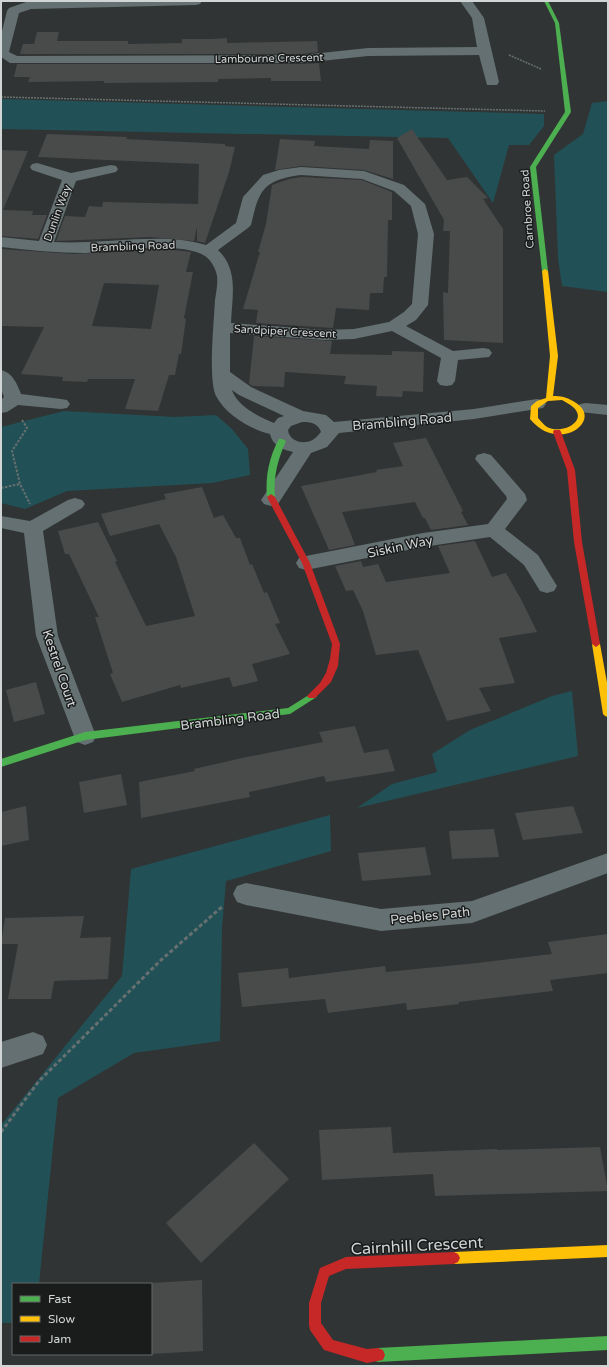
<svg xmlns="http://www.w3.org/2000/svg" width="609" height="1367" font-family="'Varela Round',sans-serif">
<rect width="100%" height="100%" fill="#313434"/>
<g fill="#215156">
<polygon points="1,99 544,114 544,126 529,145 509,145 493,203 448,138 1,129"/>
<polygon points="608,101 608,292 562,286 558,258 554,155 583,134 592,103"/>
<polygon points="64,411 175,417 216,415 232,429 248,449 250,475 212,483 67,491 25,509 1,503 1,427"/>
<polygon points="572,691 578,756 357,808 392,784 437,772 432,754 470,730 552,696"/>
<polygon points="330,815 331,851 226,881 222,928 220,1041 134,1053 58,1098 39,1284 13,1284 13,1323 1,1323 1,1125 122,976 131,869"/>
</g>
<g fill="#494b4b" fill-rule="evenodd">
<polygon points="37,32 59,32 57,41 128,41 128,44 182,43 182,39 211,39 227,38 227,43 317,41 318,52 302,54 20,54 23,44 34,44"/>
<polygon points="319,63 321,81 271,81 271,78 218,79 218,82 104,83 104,81 28,82 30,77 14,77 17,64 302,64"/>
<polygon points="412,129 447,180 467,177 488,198 483,199 503,229 503,343 444,340 443,292 448,293 450,231 443,231 444,220 397,138"/>
<polygon points="47,134 127,137 126,139 225,144 225,146 235,147 229,172 205,243 197,241 197,227 194,241 151,237 56,241 65,216 85,217 89,206 102,207 103,202 198,204 199,164 38,157"/>
<polygon points="280,139 315,141 314,146 369,149 370,140 393,141 393,179 364,170 301,166 275,170"/>
<polygon points="1,150 28,151 3,210 33,211 32,215 47,215 38,239 1,236"/>
<polygon points="301,177 362,180 392,192 392,220 388,220 387,277 384,277 383,293 370,293 369,310 336,308 333,328 256,323 258,310 243,309 260,252 258,252 266,224 272,185 289,179"/>
<path d="M1 249 74 254 164 249 191 252 186 272H193L184 318 186 319 181 354H179L175 375H169L158 411 125 409 135 379H88L87 382 62 381 63 377 21 374 44 327 1 326ZM104 283 159 285 151 329 92 326Z"/>
<polygon points="254,336 332,341 330,354 392,355 392,351 424,352 423,392 403,391 402,397 376,396 377,386 344,384 346,376 285,372 284,387 253,386 249,384"/>
<polygon points="426,438 463,511 461,512 468,525 431,530 425,518 423,518 415,502 342,512 355,545 329,550 301,486 377,472 376,470 403,466 393,443"/>
<polygon points="202,487 214,518 223,515 236,538 240,538 250,565 252,564 264,593 267,592 280,623 275,624 290,654 252,664 258,681 233,687 229,677 181,688 180,685 122,702 110,674 113,673 95,617 99,617 69,554 65,554 58,531 98,522 117,561 115,562 146,626 195,616 176,557 159,524 110,536 101,514 166,499 164,494"/>
<polygon points="475,541 492,577 506,573 522,601 537,632 499,638 515,683 479,688 491,711 447,721 418,650 376,655 363,611 353,590 346,591 335,566 361,561 363,567 378,564 386,582 450,573 438,546"/>
<polygon points="36,682 45,714 14,722 6,690"/>
<polygon points="355,726 364,753 388,749 395,771 326,782 324,776 249,792 250,797 141,818 139,782 195,771 194,769 242,758 323,742 319,732"/>
<polygon points="121,774 127,805 84,813 79,782"/>
<polygon points="26,806 29,840 1,846 1,812"/>
<polygon points="573,806 583,833 523,840 515,813"/>
<polygon points="494,829 499,857 452,859 449,831"/>
<polygon points="425,847 431,875 362,881 358,853"/>
<polygon points="84,916 80,938 111,937 108,979 54,981 51,999 8,999 18,944 1,944 5,918"/>
<polygon points="608,934 608,973 550,980 553,991 459,1002 459,1004 407,1010 406,1003 328,1013 325,999 242,1007 238,973 288,968 289,978 385,966 386,972 477,963 552,954 548,942"/>
<polygon points="391,1127 393,1153 497,1149 497,1150 600,1147 608,1191 435,1196 433,1174 322,1180 319,1130"/>
<polygon points="254,1143 289,1179 201,1263 166,1223"/>
<polygon points="202,1280 203,1351 151,1354 151,1283"/>
</g>
<g fill="none" stroke-linecap="round" stroke-linejoin="round">
<g stroke="#677070" stroke-width="1.5" stroke-dasharray="2 1" stroke-linecap="butt">
<polyline points="509,55 541,69"/>
<polyline points="1,97 545,111"/>
</g>
<g stroke="#677070" stroke-width="2" stroke-dasharray="2.5 1.5" stroke-linecap="butt">
<polyline points="22,420 27,428 12,451 20,484 30,504"/>
<polyline points="1,488 20,484"/>
</g>
<polyline stroke="#677070" stroke-width="3" stroke-dasharray="4 2.5" stroke-linecap="butt" points="1,1132 39,1081 161,960 223,906"/>
<g fill="#647071" fill-rule="evenodd">
<polygon points="29,1 202,1 200,4 196,5 31,9 19,13 9,52 17,56 302,55 368,48 477,47 472,18 460,1 472,1 484,18 499,82 497,85 487,85 479,55 368,56 302,63 10,63 1,57 1,35 7,11 9,8"/>
<path d="M37 163 71 173 111 165 116 166 118 169 116 172 76 181 54 242C102 245 162 231 206 245L236 223 243 197 263 175 279 170 301 167 364 171 404 185 425 204 434 234 428 305 416 320 406 326 453 351 483 348 489 349 492 353 489 357 458 360 455 381 452 385 446 386 440 385 437 381 441 358 392 331 354 339 324 340 230 333V372L251 387 303 411 326 415 334 422 474 409 537 399 543 400 546 404 543 408 537 409 474 419 339 433 327 447 311 453 278 504 271 506 264 504 261 500 293 452C283 450 272 445 270 434 250 429 226 415 216 396 208 380 214 321 215 300 216 293 218 284 217 276 216 269 211 260 205 256 179 240 117 252 85 253 57 253 29 250 1 247V237L39 241 62 180 32 170 30 167 32 164ZM301 175 362 179 394 191 411 206 418 234 412 304 404 312 389 322 354 329 324 330 231 323C232 297 239 270 218 250L248 228 251 225C259 190 263 180 301 175ZM232 390 239 395 284 416 278 418 274 423C259 417 237 406 232 390ZM302 422C311 422 318 423 321 432 319 434 316 438 314 439 304 446 289 441 288 430L291 426Z"/>
<path d="M1 370C13 373 17 384 21 394L61 399 67 400 70 404 67 408 61 409 18 405 7 412 1 413V400L4 397 1 389Z"/>
<polygon points="586,403 608,405 608,415 580,412 577,408 580,404"/>
<polygon points="484,453 491,455 525,494 527,500 505,529 538,555 557,586 554,591 547,593 540,591 524,565 490,537 423,547 306,570 299,568 296,563 299,558 306,556 423,533 488,524 507,499 506,496 475,459 477,455"/>
<polygon points="75,498 82,500 85,504 82,508 43,531 58,636 96,736 93,742 85,745 77,742 74,736 36,636 24,533 1,528 1,516 30,521 68,500"/>
<polygon points="608,853 608,873 472,923 381,931 246,905 237,902 233,894 237,886 246,883 381,909 472,901"/>
<polygon points="33,1032 43,1036 47,1045 43,1054 1,1068 1,1042"/>
</g>
<g fill="#4caf50" fill-rule="evenodd">
<polygon points="544,1 548,1 559,23 571,112 536,167 548,271 545,273 542,271 530,167 565,112 555,23"/>
<path d="M279 439H282L286 441C278 459 273 477 275 497L271 500 267 497C265 477 269 457 279 439Z"/>
<polygon points="312,693 315,694 317,696 315,698 290,714 85,740 1,767 1,759 85,732 288,708"/>
<polygon points="608,1336 608,1350 378,1362 373,1360 371,1355 373,1350 378,1348"/>
</g>
<g fill="#ffc107" fill-rule="evenodd">
<path d="M545 269 548 271 558 356 553 396C561 396 566 397 573 401 607 419 559 455 530 419L531 406 537 401 546 398 550 356 542 271ZM562 400C565 402 570 404 573 407 589 421 562 435 547 427 544 425 541 421 538 418V408L548 401Z"/>
<polygon points="596,641 600,644 608,688 608,717 605,716 603,714 592,644"/>
<polygon points="608,1245 608,1257 454,1264 450,1262 448,1258 450,1254 454,1252"/>
</g>
<g fill="#c62828" fill-rule="evenodd">
<polygon points="554,430 560,430 561,432 575,470 582,542 600,644 596,647 592,644 574,542 567,470 553,432"/>
<polygon points="271,494 275,497 310,563 340,644 338,666 331,682 315,698 309,698 307,696 320,683 326,673 330,659 332,644 302,563 267,497"/>
<polygon points="454,1252 458,1254 460,1258 458,1262 454,1264 346,1269 329,1276 321,1303 321,1323 333,1340 367,1349 378,1348 383,1350 385,1355 383,1360 367,1363 324,1350 310,1330 309,1325 309,1303 320,1268 346,1257"/>
</g>
</g>
<g text-anchor="middle" stroke-width="3" stroke-linejoin="round" paint-order="stroke">
<g font-size="11" fill="#d2d5d5" stroke="#1a1c1c">
<text transform="translate(269 58) rotate(-1)" y="4">Lambourne Crescent</text>
<text transform="translate(527 209) rotate(-94)" y="4">Carnbroe Road</text>
<text transform="translate(57 213) rotate(-70)" y="4">Dunlin Way</text>
<text transform="translate(133 246) rotate(-2)" y="4">Brambling Road</text>
<text transform="translate(285 331) rotate(3)" y="4">Sandpiper Crescent</text>
</g>
<g font-size="13" fill="#d2d5d5" stroke="#1a1c1c">
<text transform="translate(402 421) rotate(-5)" y="5">Brambling Road</text>
<text transform="translate(400 546) rotate(-12)" y="5">Siskin Way</text>
<text transform="translate(60 668) rotate(71)" y="5">Kestrel Court</text>
<text transform="translate(230 719) rotate(-7)" y="5">Brambling Road</text>
<text transform="translate(430 915) rotate(-6)" y="5">Peebles Path</text>
</g>
<g font-size="16" fill="#d2d5d5" stroke="#1a1c1c">
<text transform="translate(417 1245) rotate(-3)" y="6">Cairnhill Crescent</text>
</g>
</g>
<rect width="609" height="1367" fill="none" stroke="#d2d5d5" stroke-width="4"/>
<rect x="12" y="1283" width="140" height="72" fill="#1a1c1c" stroke="#646666"/>
<rect x="20" y="1296" width="20" height="6" fill="#4caf50" stroke="#646666"/>
<text x="48" y="1303" font-size="12" fill="#d2d5d5">Fast</text>
<rect x="20" y="1316" width="20" height="6" fill="#ffc107" stroke="#646666"/>
<text x="48" y="1323" font-size="12" fill="#d2d5d5">Slow</text>
<rect x="20" y="1336" width="20" height="6" fill="#c62828" stroke="#646666"/>
<text x="48" y="1343" font-size="12" fill="#d2d5d5">Jam</text>
</svg>
